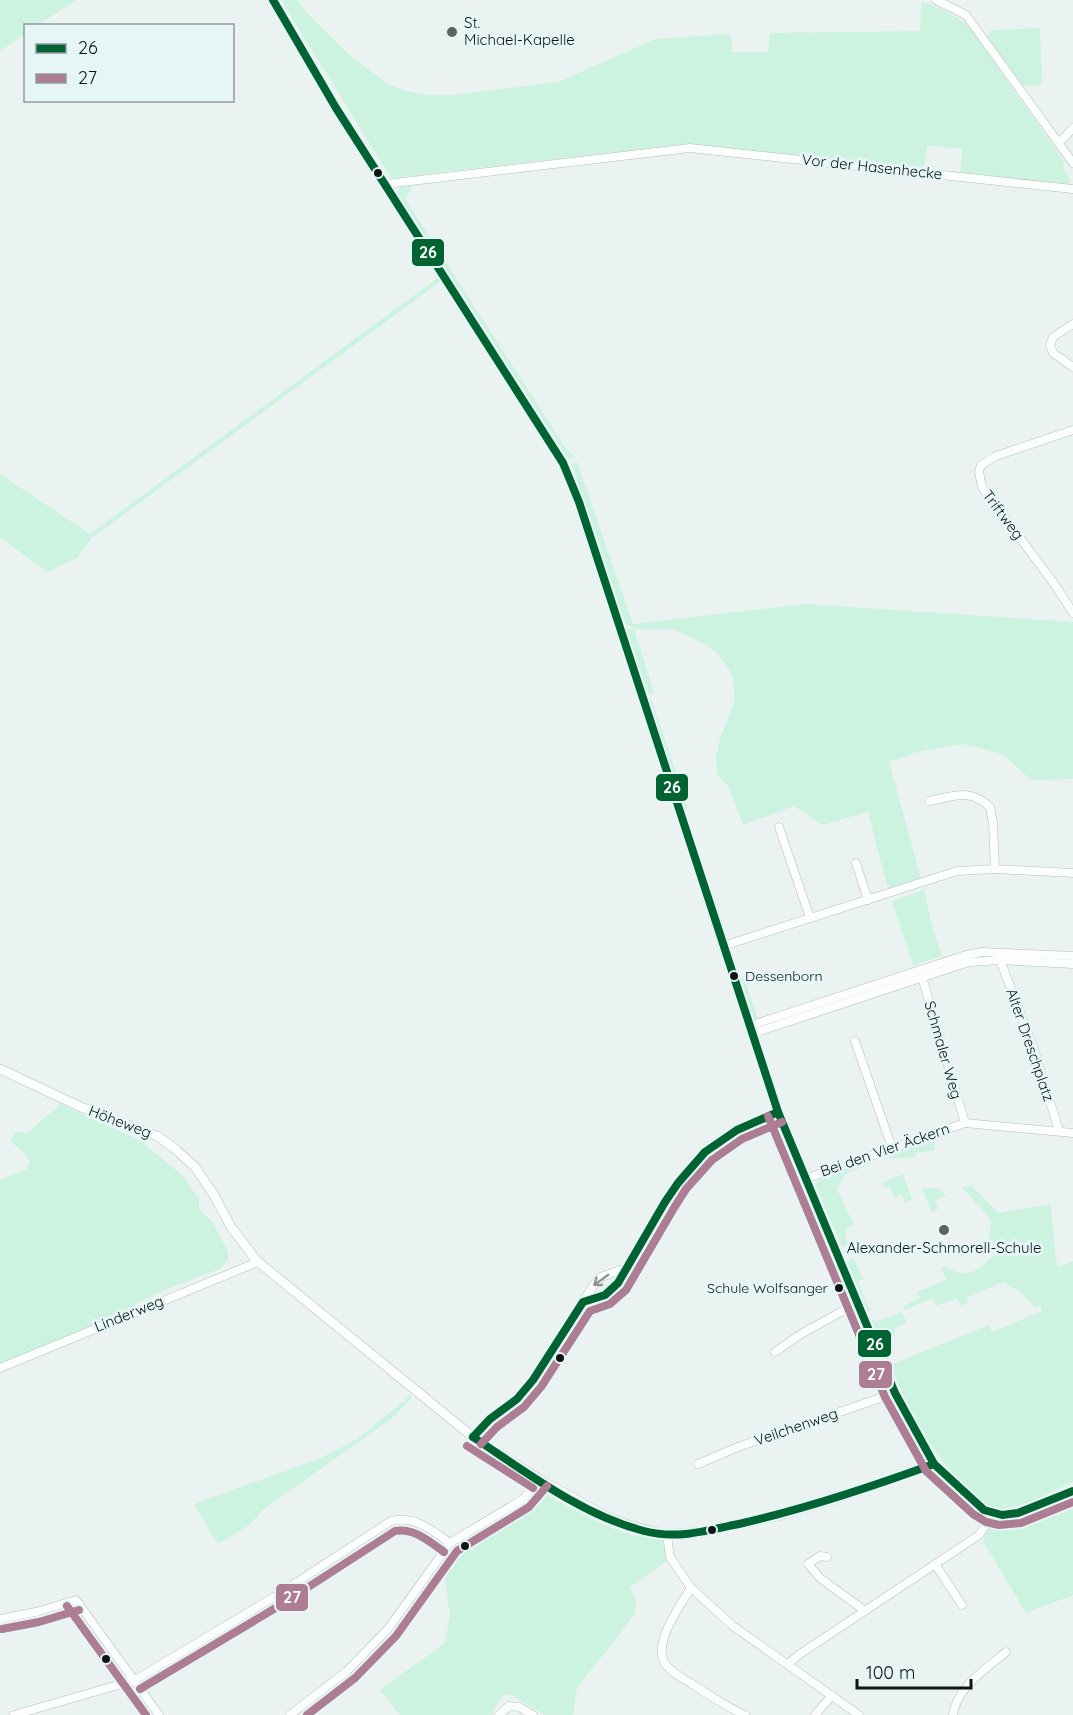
<svg xmlns="http://www.w3.org/2000/svg" width="1073" height="1715" font-family="Quicksand,sans-serif">
<rect width="100%" height="100%" fill="#eaf2f2"/>
<g fill="#ccf3e0">
<polygon points="0,0 76,0 38,25 26,26 25,34 0,51"/>
<path d="M281 0H297L311 17 352 57 388 84 407 91 426 95H453L558 82 656 39 731 34 732 52H768L770 33 920 31 922 1C940 8 956 14 970 28L1064 161 1063 169 1071 180 1069 184 960 173 962 149 927 145 924 169 686 144 391 178Z"/>
<polygon points="1040,28 1042,85 1021,86 987,37 991,30"/>
<polygon points="413,185 405,199 567,450 575,457 570,459 567,457 398,194 397,191 402,186"/>
<polygon points="439,277 441,281 92,538 77,558 47,572 0,537 0,474 90,534"/>
<polygon points="577,462 633,624 805,604 1073,622 1073,779 1031,780 1003,754 963,744 921,751 889,762 921,879 888,889 868,812 823,825 794,806 743,825 729,787 717,774 716,758 720,739 735,699 733,678 726,664 717,653 705,644 673,629 634,629 654,692 648,695 626,628 633,629 633,627 625,624 572,465"/>
<polygon points="651,698 688,808 683,810 648,699"/>
<polygon points="924,890 931,923 942,956 913,965 892,901"/>
<polygon points="744,978 758,1020 752,1020 750,1016 738,979"/>
<polygon points="61,1104 139,1140 182,1175 199,1199 199,1207 202,1213 213,1222 228,1252 228,1260 220,1269 166,1289 92,1326 0,1365 0,1180 27,1169 30,1162 22,1151 10,1141 16,1132 27,1133"/>
<polygon points="933,1140 935,1150 915,1153 915,1157 891,1159 889,1155"/>
<polygon points="871,1161 872,1163 845,1174 837,1189 854,1225 846,1228 847,1232 845,1237 848,1245 842,1247 816,1186 817,1182 824,1177"/>
<polygon points="903,1174 912,1200 905,1203 902,1194 894,1197 890,1186 884,1188 882,1183"/>
<path d="M972 1186 998 1213 1051 1204 1055 1255 1058 1267 1073 1261V1482C1050 1492 1025 1508 999 1508 985 1508 974 1495 965 1486 927 1447 911 1415 890 1365L989 1325 992 1332 1042 1311 1040 1305 1036 1308 1020 1292 1003 1282 966 1298 968 1303 961 1306 957 1298 936 1306 932 1298 905 1310 903 1306 920 1298 917 1292 946 1280 941 1267C950 1267 959 1275 969 1273 985 1269 993 1250 1010 1249V1247L998 1246 989 1238 991 1220 962 1187Z"/>
<polygon points="939,1188 946,1196 935,1201 938,1209 932,1212 922,1189"/>
<polygon points="854,1258 863,1279 858,1282 869,1309 875,1308 868,1312 847,1261"/>
<polygon points="902,1312 907,1323 894,1328 896,1333 880,1340 871,1318 875,1322"/>
<polygon points="410,1394 412,1398 391,1419 264,1509 249,1525 218,1544 194,1504 321,1458 357,1439 405,1400"/>
<polygon points="546,1495 604,1525 636,1537 638,1533 662,1540 668,1560 630,1587 636,1600 635,1614 577,1688 573,1715 545,1715 511,1695 506,1694 500,1699 492,1715 400,1715 380,1690 445,1643 450,1616 443,1561 454,1548 540,1496"/>
<polygon points="1073,1497 1073,1595 1026,1613 983,1541 991,1523 1013,1521"/>
</g>
<g fill="none" stroke-linecap="round" stroke-linejoin="round">
<g stroke="#b7bdbd" stroke-width="9">
<g id="minor">
<polyline points="273,0 336,108 563,463 579,502 778,1112 895,1393 934,1464"/>
<polyline points="936,0 966,15 1073,163"/>
<polyline points="1059,143 1073,128"/>
<polyline points="386,184 690,148 1073,189"/>
<polyline points="1073,324 1053,337 1050,345 1053,353 1073,367"/>
<polyline points="1073,430 996,456 981,465 979,472 982,487 1055,585 1073,613"/>
<path d="M929 801C956 796 969 788 990 807L993 823 995 869"/>
<polyline points="779,827 810,918"/>
<polyline points="856,863 868,900"/>
<polyline points="723,946 957,871 995,869 1073,873"/>
<polyline points="1000,960 1033,1046 1059,1131"/>
<polyline points="922,977 965,1123"/>
<polyline points="749,1026 966,955 982,952 1073,956"/>
<polyline points="751,1034 969,962 1000,960 1073,964"/>
<polyline points="855,1041 892,1148"/>
<polyline points="805,1179 965,1123 1073,1133"/>
<polyline points="583,1302 605,1295 618,1283 665,1202 678,1183 705,1152 737,1130 778,1112"/>
<polyline points="775,1352 801,1334 857,1303"/>
<polyline points="0,1368 253,1264 257,1261"/>
<polyline points="473,1437 490,1419 517,1399 533,1380 593,1286 601,1277 626,1268"/>
<polyline points="698,1464 738,1447 895,1393"/>
<polyline points="667,1535 670,1557 691,1588 733,1626 859,1715"/>
<polyline points="827,1557 820,1556 808,1564 820,1578 865,1611"/>
<polyline points="935,1564 962,1605"/>
<path d="M691 1588C680 1605 651 1645 666 1665 672 1673 684 1679 692 1684 710 1695 726 1707 745 1715"/>
<polyline points="0,1619 36,1612 76,1600 159,1715"/>
<polyline points="788,1664 800,1654 979,1535 988,1522 990,1512"/>
<path d="M14 1715 135 1680 274 1597 391 1521C415 1515 431 1530 450 1543"/>
<polyline points="290,1715 347,1671 388,1629 450,1543 523,1499 539,1479"/>
<polyline points="499,1715 509,1706 519,1707 533,1715"/>
<polyline points="815,1715 832,1695"/>
<path d="M953 1715C956 1688 987 1668 1006 1652"/>
</g>
</g>
<g stroke="#b7bdbd" stroke-width="10">
<path id="tertiary" d="M0 1069 81 1107 157 1136 174 1148 195 1167 214 1195 231 1227 257 1261 473 1437 539 1479 609 1518 632 1526 667 1535 712 1530 781 1515 835 1499 934 1464C954 1486 983 1521 1017 1513 1036 1509 1055 1498 1073 1491"/>
</g>
<use href="#minor" stroke="#fcfdfd" stroke-width="8"/>
<use href="#tertiary" stroke="#fcfdfd" stroke-width="9"/>
<g stroke="#e6f5f6" stroke-width="12">
<g id="bus-1">
<polyline points="273,0 336,108 563,463 579,502 778,1112 895,1393 934,1464 984,1510 1002,1515 1018,1513 1073,1491"/>
<path d="M473 1437C526 1472 582 1515 644 1531 678 1540 709 1530 743 1523 808 1508 871 1487 934 1464"/>
<polyline points="473,1437 490,1419 517,1399 533,1380 583,1302 605,1295 618,1283 665,1202 678,1183 705,1152 737,1130 778,1112"/>
</g>
</g>
<g stroke="#e6f5f6" stroke-width="12">
<g id="bus-2">
<polyline points="768,1116 885,1397 926,1471 973,1514 986,1522 999,1525 1021,1523 1073,1502"/>
<polyline points="481,1444 497,1427 524,1407 541,1387 590,1311 610,1304 626,1290 674,1208 686,1189 712,1160 742,1139 782,1122"/>
<polyline points="467,1446 533,1488"/>
<polyline points="67,1606 146,1715"/>
<polyline points="2,1629 39,1622 79,1610"/>
<path d="M140 1689 279 1606 395 1531C414 1528 429 1541 444 1552"/>
<polyline points="307,1715 355,1678 396,1636 457,1551 529,1507 547,1486"/>
</g>
</g>
<use href="#bus-1" stroke="#006331" stroke-width="8"/>
<use href="#bus-2" stroke="#ad7d93" stroke-width="8"/>
</g>
<defs><path id="oneway-shaft" d="M-6 0H5M1.5-3L5.5 0L1.5 3" fill="none" stroke-width="1.6" stroke-linecap="round" stroke-linejoin="round" transform="scale(1.5)"/></defs>
<use stroke="#919494" href="#oneway-shaft" transform="translate(601 1280) rotate(144)"/>
<g fill="#5c6262" stroke="#e6f5f6" stroke-width="2">
<circle cx="452" cy="32" r="6"/>
<circle cx="944" cy="1230" r="6"/>
</g>
<g fill="#0f1414" stroke="#e6f5f6" stroke-width="2">
<circle cx="378" cy="173" r="5"/>
<circle cx="734" cy="976" r="5"/>
<circle cx="839" cy="1288" r="5"/>
<circle cx="560" cy="1358" r="5"/>
<circle cx="712" cy="1530" r="5"/>
<circle cx="465" cy="1546" r="5"/>
<circle cx="106" cy="1659" r="5"/>
</g>
<g text-anchor="middle" stroke-width="6" stroke-linejoin="round" paint-order="stroke">
<g font-size="14" fill="#0f1414" stroke="#e6f5f6" text-anchor="start">
<text x="745" y="981">Dessenborn</text>
<text x="828" y="1293" text-anchor="end">Schule Wolfsanger</text>
</g>
<g font-size="15" fill="#0f1414" stroke="#e6f5f6" text-anchor="start">
<text x="464" y="28">St.<tspan x="464" dy="17">Michael-Kapelle</tspan></text>
<text x="944" y="1253" text-anchor="middle">Alexander-Schmorell-Schule</text>
</g>
<g font-size="15" fill="#0f1414" stroke="#e6f5f6">
<text transform="translate(872 167) rotate(6)" y="5">Vor der Hasenhecke</text>
<text transform="translate(1003 515) rotate(53)" y="5">Triftweg</text>
<text transform="translate(1030 1045) rotate(71)" y="5">Alter Dreschplatz</text>
<text transform="translate(943 1050) rotate(74)" y="5">Schmaler Weg</text>
<text transform="translate(120 1122) rotate(21)" y="5">Höheweg</text>
<text transform="translate(885 1150) rotate(-19)" y="5">Bei den Vier Äckern</text>
<text transform="translate(129 1314) rotate(-22)" y="5">Linderweg</text>
<text transform="translate(796 1427) rotate(-19)" y="5">Veilchenweg</text>
</g>
</g>
<g stroke="#e6f5f6" stroke-width="2">
<rect x="411" y="238" width="34" height="29" rx="6" fill="#006331"/>
<rect x="655" y="773" width="34" height="29" rx="6" fill="#006331"/>
<rect x="857" y="1329" width="35" height="29" rx="6" fill="#006331"/>
<rect x="858" y="1360" width="35" height="29" rx="6" fill="#ad7d93"/>
<rect x="275" y="1583" width="34" height="29" rx="6" fill="#ad7d93"/>
</g>
<g font-size="16" text-anchor="middle" font-weight="bold" fill="#fff">
<text x="428" y="258">26</text>
<text x="672" y="793">26</text>
<text x="875" y="1350">26</text>
<text x="876" y="1380">27</text>
<text x="292" y="1603">27</text>
</g>
<rect x="24" y="24" width="210" height="78" fill="#e6f5f6" stroke="#909b9c" stroke-width="1.5"/>
<rect x="36" y="44" width="30" height="9" fill="#006331" stroke="#909b9c" stroke-width="1.5"/>
<text x="78" y="54" font-size="18" fill="#0f1414">26</text>
<rect x="36" y="74" width="30" height="9" fill="#ad7d93" stroke="#909b9c" stroke-width="1.5"/>
<text x="78" y="84" font-size="18" fill="#0f1414">27</text>
<path d="M857 1679v9h114v-9" fill="none" stroke="#0f1414" stroke-width="3"/>
<text x="866" y="1679" font-size="18" fill="#0f1414" stroke="#e6f5f6" stroke-width="4.5" paint-order="stroke">100 m</text>
</svg>
